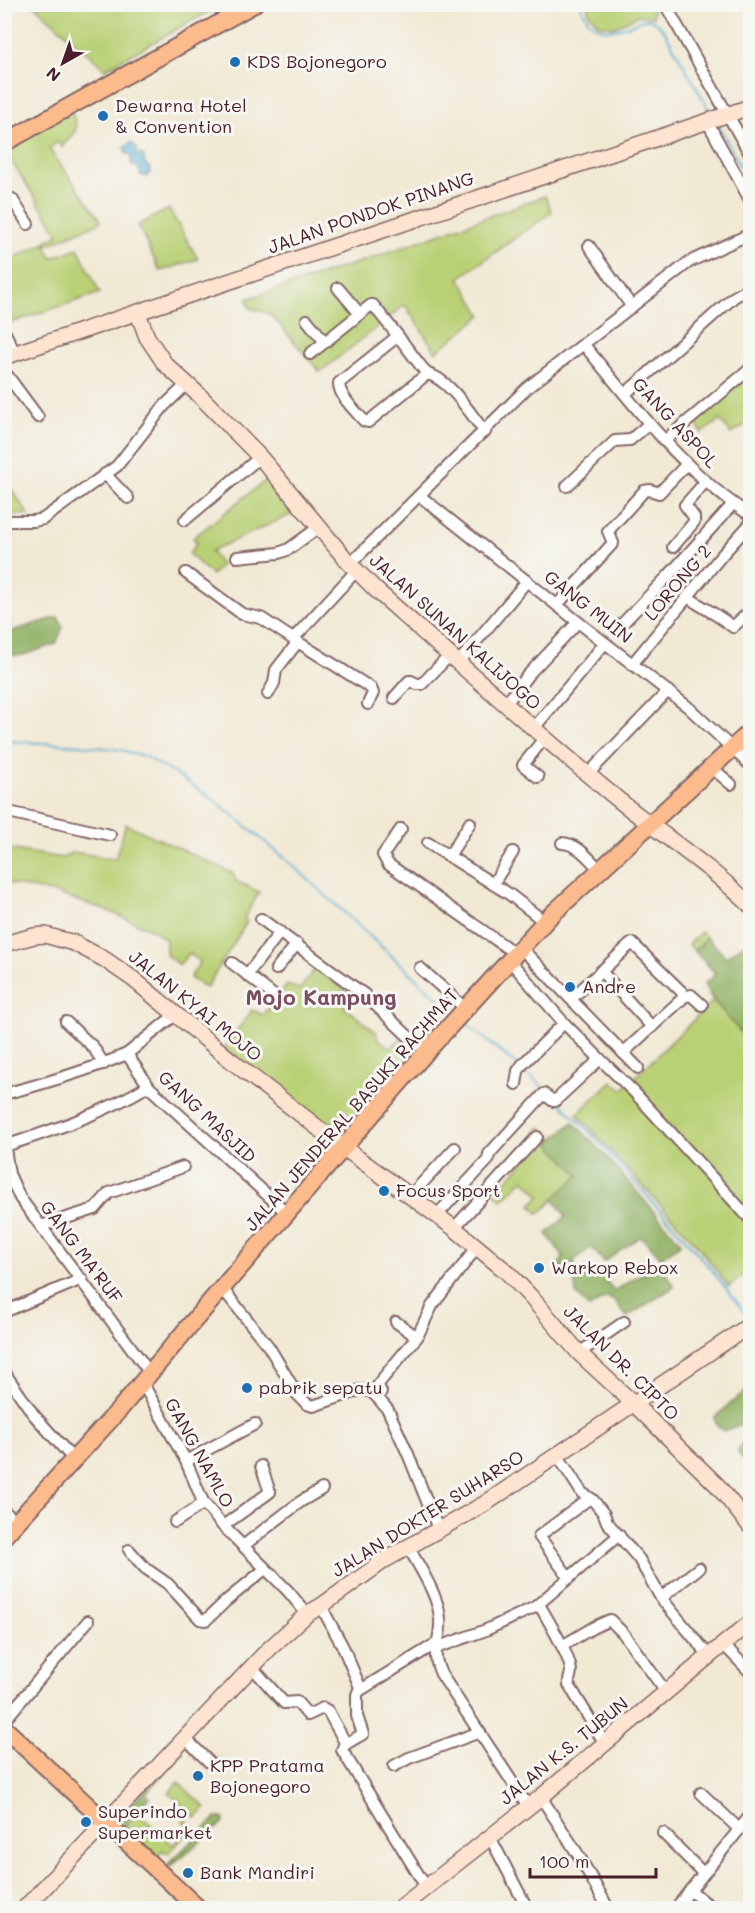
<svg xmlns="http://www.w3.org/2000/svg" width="755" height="1913" font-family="Mali,sans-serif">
<rect width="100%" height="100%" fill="#f6f6f2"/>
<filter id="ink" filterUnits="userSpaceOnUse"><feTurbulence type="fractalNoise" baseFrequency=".0167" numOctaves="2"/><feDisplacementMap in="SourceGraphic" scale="12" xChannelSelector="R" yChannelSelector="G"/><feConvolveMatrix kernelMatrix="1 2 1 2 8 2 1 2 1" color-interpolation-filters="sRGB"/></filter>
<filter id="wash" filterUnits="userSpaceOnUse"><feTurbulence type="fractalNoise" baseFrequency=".008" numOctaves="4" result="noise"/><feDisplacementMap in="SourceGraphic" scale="24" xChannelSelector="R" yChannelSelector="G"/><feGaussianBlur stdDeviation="1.35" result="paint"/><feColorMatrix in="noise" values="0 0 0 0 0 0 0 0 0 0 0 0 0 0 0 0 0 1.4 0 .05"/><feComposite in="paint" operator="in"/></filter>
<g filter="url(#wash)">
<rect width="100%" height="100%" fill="#f1e9d4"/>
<g fill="#b9d074" stroke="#827850" stroke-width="1.5">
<polygon points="34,5 221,5 105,69"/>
<polygon points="587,5 653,5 653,17 639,15 614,27 599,25 589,14"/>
<path d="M71 111C81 131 75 131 62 147L57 142 49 149 101 220 99 223 47 245 45 242 59 234 5 152 4 148Z"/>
<polygon points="545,196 552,212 459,278 482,315 436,352 405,305 320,372 270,314 250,308 247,299 372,258"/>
<polygon points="169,209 198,259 160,271 138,225"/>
<polygon points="45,243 52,258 78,248 100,293 10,323 5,312 5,273 9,271 5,262"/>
<polygon points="750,375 750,422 731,434 720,420 702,433 694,421"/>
<polygon points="270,477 299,511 211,551 221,565 212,575 189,554 197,542 193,538"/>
<polygon points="4,480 5,480 29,515 5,514"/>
<polygon points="126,824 233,873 236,881 259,892 244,919 247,922 206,988 190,978 200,962 189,953 179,965 166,955 166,940 155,931 108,911 55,893 6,883 8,849 62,858 73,852 115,859"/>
<polygon points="701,932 726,957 749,941 750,943 750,1270 729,1287 697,1245 577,1114 612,1081 622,1090 713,1001 704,984 716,974 688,944"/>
<polygon points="315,969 351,995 344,1007 376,1032 378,1039 391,1048 400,1039 416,1052 345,1133 339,1137 224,1048 252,1010 263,1015 287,985 300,989"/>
<polygon points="541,1127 554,1139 550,1144 579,1175 539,1214 531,1205 540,1196 524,1179 502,1200 495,1194 543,1139 536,1132"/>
<polygon points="178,1782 206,1808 196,1818 169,1793"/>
<polygon points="138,1813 173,1845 189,1828 183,1821 185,1819 193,1827 168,1854 163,1850 157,1857 125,1827"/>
</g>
<g fill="#92b266" stroke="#6e6848" stroke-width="1.5">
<polygon points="5,611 10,620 9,632 58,617 63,627 56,644 24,655 5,656"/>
<polygon points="706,937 726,957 749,941 750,943 750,1041 749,1042 713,1000 704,984 716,974 694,950 700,946"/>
<path d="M573 1122 605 1155 681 1243 661 1258 649 1244 640 1237 604 1262 591 1247 574 1261C574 1268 580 1273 586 1275L597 1269 614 1291 659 1263 674 1285V1287L627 1317 613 1300 606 1297 589 1308 576 1294 574 1280 559 1265 563 1256 547 1234 566 1216 553 1199 579 1175 549 1143Z"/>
<polygon points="750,1387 750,1421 724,1431 718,1427 714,1418"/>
<polygon points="750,1432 750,1467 748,1467 739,1454 738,1449"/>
<polygon points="180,1749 183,1752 146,1793 149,1797 123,1826 157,1857 156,1859 116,1822"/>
<polygon points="216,1818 223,1818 224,1822 169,1867 167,1865"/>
</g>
<polygon fill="#53a8cf" stroke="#4e647d" stroke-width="1.5" points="131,142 137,148 137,155 141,154 144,156 144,162 150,169 150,173 146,177 140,175 139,168 131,164 131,156 125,153 124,148"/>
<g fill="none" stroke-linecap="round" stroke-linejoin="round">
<g stroke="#53a8cf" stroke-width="2">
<path d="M580 4C591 33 607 34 633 24 637 23 642 19 646 19 655 18 660 27 665 32L711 113"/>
<polyline points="717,123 750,184"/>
<polyline points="4,741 80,745 121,750 146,757 180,777 216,801 288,861 454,1013"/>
<polyline points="463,1021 517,1065"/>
<polyline points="523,1070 546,1090"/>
<path d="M559 1102C591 1131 619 1164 647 1196 683 1236 718 1275 749 1319"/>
</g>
</g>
</g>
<g filter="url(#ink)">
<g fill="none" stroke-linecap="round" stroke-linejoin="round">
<g stroke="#846666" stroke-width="14">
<g id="street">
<polyline points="665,4 750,154"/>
<polyline points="707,121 750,200"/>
<polyline points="4,195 12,199 28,224"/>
<polyline points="589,246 632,307"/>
<polyline points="338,288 360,314"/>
<polyline points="307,320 325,342"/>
<polyline points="4,331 15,353"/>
<path d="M584 345C635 406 683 472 750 515"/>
<polyline points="310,354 371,305 373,305 398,336"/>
<polyline points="4,371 38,417"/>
<path d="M427 374 398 336 339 383C339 397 356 411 364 421L368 422 427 374C449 378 471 415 485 432"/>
<polyline points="625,394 734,297 750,288"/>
<polyline points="664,441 750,369"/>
<polyline points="105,474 128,498"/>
<polyline points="567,486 615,441 630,440 649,424"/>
<polyline points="420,496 578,622 688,707 750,765"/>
<polyline points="185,520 260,457"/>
<polyline points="4,521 34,521 43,519 117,466 164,406 187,384"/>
<polyline points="673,547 694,522 694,517 685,505 706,481"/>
<polyline points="237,557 279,553 289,549 319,527"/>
<polyline points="350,564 527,388 689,262 750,234"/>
<polyline points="186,573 242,614 261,618 293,639 356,571"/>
<path d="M688 597C703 608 718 615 733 627L750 611"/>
<polyline points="557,605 613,543 608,531 644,491 650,490 659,493 687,464"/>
<polyline points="623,623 670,574 733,504"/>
<polyline points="293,639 371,688 373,693 368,704"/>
<polyline points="458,663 527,581"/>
<polyline points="633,663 722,555 750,524"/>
<polyline points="268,694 274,683 276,670 297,643"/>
<polyline points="394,698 409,681 411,681 417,684 422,684 450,655"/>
<polyline points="506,704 527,676 578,622"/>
<polyline points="534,728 605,643"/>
<polyline points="711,767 731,784"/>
<polyline points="588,774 668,691"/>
<polyline points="538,777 523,765 545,737"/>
<polyline points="4,811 110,835"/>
<polyline points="401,829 383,855 388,864 516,954"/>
<polyline points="428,843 509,894 545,922"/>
<path d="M562 843C579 844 589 859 601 871"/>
<polyline points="449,856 470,823"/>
<polyline points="493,884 513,852"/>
<polyline points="261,919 365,995 407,1035 427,1051"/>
<polyline points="521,948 638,1068"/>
<polyline points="232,963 273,995"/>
<polyline points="420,968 466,1009"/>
<polyline points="276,969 297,944"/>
<polyline points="601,971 652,1027"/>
<polyline points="247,975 280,932"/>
<polyline points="683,997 691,995 702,1005"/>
<polyline points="572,998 632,943 682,992 683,997 681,1000 623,1053"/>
<polyline points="66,1022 93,1047 104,1064"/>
<polyline points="127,1054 176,1014"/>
<polyline points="600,1059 634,1092 750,1219"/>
<polyline points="516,1084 518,1071 522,1065 564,1023"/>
<path d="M4 1094C46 1083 87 1071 127 1054L150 1088 287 1213"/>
<polyline points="4,1142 9,1174 20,1198 150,1373"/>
<path d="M5 1146C54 1130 104 1113 148 1086"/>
<polyline points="411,1195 455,1148"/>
<polyline points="437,1215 488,1160 489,1154 544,1094 553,1101 555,1101 600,1059 564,1023 510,961"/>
<polyline points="41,1226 95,1209 109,1193 183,1167"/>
<polyline points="454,1228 537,1137"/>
<polyline points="222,1288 269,1347 297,1394 307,1404 313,1406 360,1390 370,1391 377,1397 388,1410 408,1454 438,1529"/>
<polyline points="4,1312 82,1279"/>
<polyline points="396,1322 417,1337"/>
<polyline points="579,1353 624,1322"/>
<polyline points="4,1372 34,1415 74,1460"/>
<polyline points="142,1382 186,1461 203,1502 223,1526 288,1591 307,1614"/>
<polyline points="377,1397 381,1392 378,1386 379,1383 417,1337 432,1306 477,1247"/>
<polyline points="558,1456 582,1493 593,1500 604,1514 607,1522 639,1559 661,1598 709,1656"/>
<polyline points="186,1461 255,1424"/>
<polyline points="4,1511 17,1522"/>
<polyline points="175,1522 204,1503"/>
<polyline points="223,1526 270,1492 261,1466"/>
<polyline points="243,1546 300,1502 322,1489"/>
<path d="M408 1546C419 1567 439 1596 440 1619 442 1644 429 1648 441 1674L528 1806"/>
<polyline points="129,1550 145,1568 168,1584 200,1619 206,1620 226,1601 265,1569"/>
<polyline points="569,1578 539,1536 590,1498"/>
<polyline points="661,1598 699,1568"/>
<path d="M539 1604C547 1619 570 1655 571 1671 571 1676 568 1679 569 1685L605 1744"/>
<polyline points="321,1606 343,1647 360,1687 357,1695 357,1716 363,1734 344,1745 342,1750 426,1887"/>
<polyline points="724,1645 750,1672"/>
<polyline points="562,1646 594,1627 610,1620 623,1633 666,1692"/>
<polyline points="436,1648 486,1630 535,1607 619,1535"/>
<polyline points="252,1667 284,1703 297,1702 308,1715 323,1708 328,1711 346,1744"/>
<polyline points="359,1691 437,1643"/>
<polyline points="4,1721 88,1621"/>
<polyline points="185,1738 209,1762"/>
<polyline points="394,1766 409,1758 480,1732"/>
<polyline points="701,1793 739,1829"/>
<polyline points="541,1797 579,1856 608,1908"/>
<polyline points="663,1833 703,1873"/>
<polyline points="490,1837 527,1908"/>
<polyline points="690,1890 712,1908"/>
<polyline points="676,1908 750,1816"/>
</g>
</g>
<g stroke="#846666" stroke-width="18">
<g id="secondary">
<path d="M138 313 147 337 165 364 200 396 260 457 350 564 376 590C455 660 533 730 615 797 659 833 709 865 750 905"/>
<polyline points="4,357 750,107"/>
<polyline points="4,944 34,936 45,935 74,943 104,959 133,979 233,1062 344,1148 454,1228 507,1272 530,1296 579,1353 633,1403 717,1485 750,1526"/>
<polyline points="25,1908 268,1650 307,1614 321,1606 385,1560 486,1503 750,1325"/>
<polyline points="400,1908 541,1797 709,1656 750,1623"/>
</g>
</g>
<g stroke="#846666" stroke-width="20">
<g id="primary">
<polyline points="4,143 254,4"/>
<polyline points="4,1536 119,1410 191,1324 427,1051 549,917 750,732"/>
<polyline points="4,1728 198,1908"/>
</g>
</g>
<use href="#street" stroke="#fff" stroke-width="10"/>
<use href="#secondary" stroke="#fde4d1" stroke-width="15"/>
<use href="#primary" stroke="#fbbb8d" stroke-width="16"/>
</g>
</g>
<g fill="#1f6fb2" stroke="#f6f6f2" stroke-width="2">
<circle cx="235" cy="62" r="6"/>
<circle cx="103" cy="116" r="6"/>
<circle cx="570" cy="987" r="6"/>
<circle cx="384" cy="1191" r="6"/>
<circle cx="539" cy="1268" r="6"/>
<circle cx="247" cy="1388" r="6"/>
<circle cx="198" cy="1776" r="6"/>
<circle cx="86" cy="1822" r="6"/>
<circle cx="188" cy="1873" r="6"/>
</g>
<g text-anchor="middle" stroke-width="6" stroke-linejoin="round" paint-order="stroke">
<g font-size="18" fill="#4a1f2b" stroke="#f6f6f2" text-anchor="start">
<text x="247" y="68">KDS Bojonegoro</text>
<text x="115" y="112">Dewarna Hotel<tspan x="115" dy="21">&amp; Convention</tspan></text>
<text x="582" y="993">Andre</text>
<text x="396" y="1197">Focus Sport</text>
<text x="551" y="1274">Warkop Rebox</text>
<text x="259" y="1394">pabrik sepatu</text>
<text x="210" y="1772">KPP Pratama<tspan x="210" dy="21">Bojonegoro</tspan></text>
<text x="98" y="1818">Superindo<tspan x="98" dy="21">Supermarket</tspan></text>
<text x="200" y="1879">Bank Mandiri</text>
</g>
<g font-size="18" fill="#4a1f2b" stroke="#f6f6f2">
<text transform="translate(371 213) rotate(-19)" y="6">JALAN PONDOK PINANG</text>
<text transform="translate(675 423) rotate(47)" y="6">GANG ASPOL</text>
<text transform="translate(678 583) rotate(-50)" y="6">LORONG 2</text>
<text transform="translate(588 607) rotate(38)" y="6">GANG MUIN</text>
<text transform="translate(455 632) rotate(42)" y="6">JALAN SUNAN KALIJOGO</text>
<text transform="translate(195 1006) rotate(39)" y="6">JALAN KYAI MOJO</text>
<text transform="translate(352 1110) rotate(-49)" y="6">JALAN JENDERAL BASUKI RACHMAT</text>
<text transform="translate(207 1117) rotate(43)" y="6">GANG MASJID</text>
<text transform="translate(81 1252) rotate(53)" y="6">GANG MA'RUF</text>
<text transform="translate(621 1363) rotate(45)" y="6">JALAN DR. CIPTO</text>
<text transform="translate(199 1453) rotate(61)" y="6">GANG NAMLO</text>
<text transform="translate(428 1514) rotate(-32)" y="6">JALAN DOKTER SUHARSO</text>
<text transform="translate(564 1751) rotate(-39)" y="6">JALAN K.S. TUBUN</text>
</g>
<g font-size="21" font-weight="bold" fill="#7b4e63" stroke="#f6f6f2">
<text x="321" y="1005">Mojo Kampung</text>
</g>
</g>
<rect width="755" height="1913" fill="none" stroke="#f6f6f2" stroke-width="24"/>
<g transform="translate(63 63) rotate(220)" stroke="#f6f6f2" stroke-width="4.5" paint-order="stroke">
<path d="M0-4.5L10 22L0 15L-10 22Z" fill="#4a1f2b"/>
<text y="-9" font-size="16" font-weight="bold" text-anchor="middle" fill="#4a1f2b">N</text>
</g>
<path d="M530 1868v9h126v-9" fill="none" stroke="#4a1f2b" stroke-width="3"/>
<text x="539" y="1868" font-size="18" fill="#4a1f2b" stroke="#f6f6f2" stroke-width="4.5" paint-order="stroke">100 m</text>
</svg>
